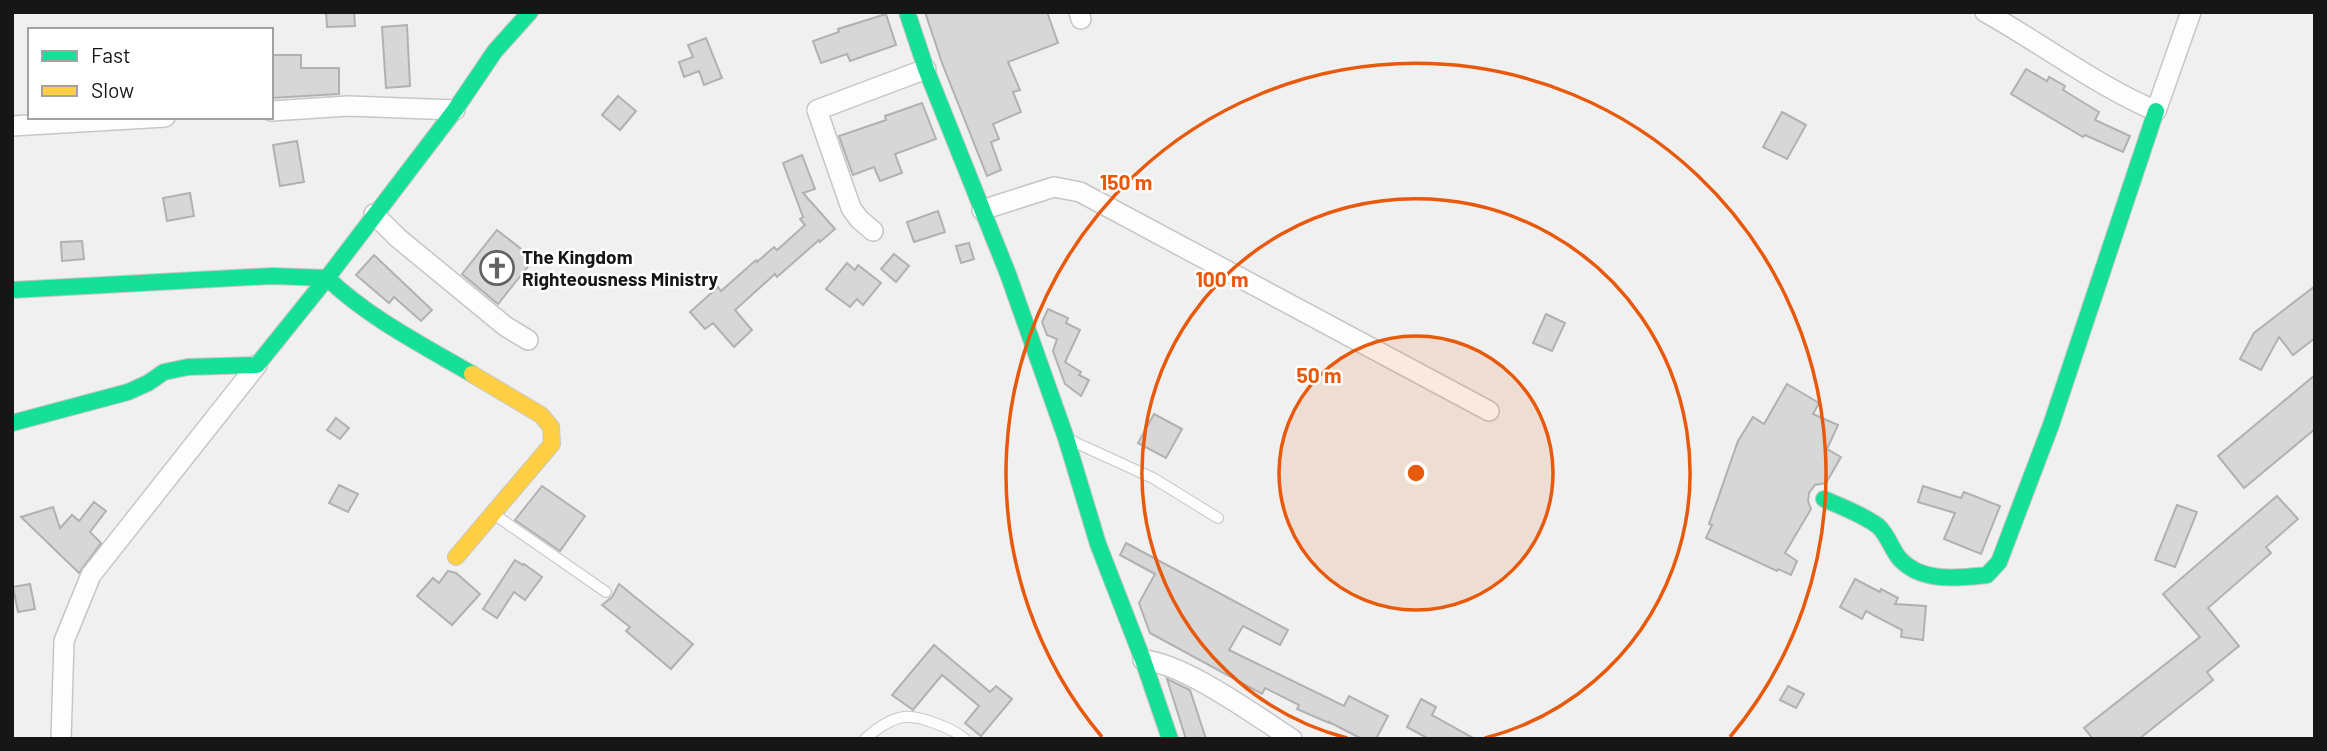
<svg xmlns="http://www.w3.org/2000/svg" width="2327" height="751" font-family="Barlow,sans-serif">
<rect width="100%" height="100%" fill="#f0f0f0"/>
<g fill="#d7d7d7" stroke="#b1b1b1" stroke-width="2">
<polygon points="326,12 354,12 355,26 327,27"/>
<polygon points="925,12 1047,12 1058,43 1008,62 1020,90 1013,92 1021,112 993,124 999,139 991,142 1001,170 987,176 942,63"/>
<polygon points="886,14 896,45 850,61 847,54 821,63 813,41 839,32 838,29"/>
<polygon points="407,25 410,86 386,88 382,27"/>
<polygon points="706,38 722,78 704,85 699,71 684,77 679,62 693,57 688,45"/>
<polygon points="271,55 301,55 301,68 339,68 339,94 271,98"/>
<polygon points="2026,69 2047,81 2049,77 2065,86 2063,90 2099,112 2095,120 2130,136 2123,152 2085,135 2083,137 2011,94"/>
<polygon points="618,96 636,111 620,130 602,115"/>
<polygon points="922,103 936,139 895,154 902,173 880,181 874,167 853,175 839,136 886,120 885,116"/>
<polygon points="1782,112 1806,125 1787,159 1763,147"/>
<polygon points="297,141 304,182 280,186 273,145"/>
<polygon points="802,155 815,189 803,193 835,229 820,242 819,240 777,277 775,274 735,310 752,330 734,347 713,323 705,329 690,312 718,287 721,291 756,260 757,262 774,247 777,250 805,225 800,219 803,217 783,163"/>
<polygon points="190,193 194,216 167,221 163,198"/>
<polygon points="938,211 945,232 914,242 907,222"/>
<polygon points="497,230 534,259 498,304 462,274"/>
<polygon points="82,241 84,259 62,261 61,242"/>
<polygon points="969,243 974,259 961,263 956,246"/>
<polygon points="894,254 909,266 896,282 881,269"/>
<polygon points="374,255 432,310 421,321 394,297 389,303 356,275"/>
<polygon points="847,263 855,270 858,265 881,283 863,305 857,299 850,307 826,289"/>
<polygon points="2315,286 2315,338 2293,355 2279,337 2261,370 2240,359 2254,333"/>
<polygon points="1048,309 1068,318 1066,323 1080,330 1065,362 1081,372 1079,375 1089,380 1081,396 1065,384 1053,351 1057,339 1047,335 1042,322"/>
<polygon points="1546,314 1565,323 1552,351 1533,343"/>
<polygon points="2315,375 2315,429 2244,488 2218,456"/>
<polygon points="1787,384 1819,403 1813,414 1838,425 1827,449 1841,457 1826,483 1815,485 1809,493 1808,501 1811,509 1785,553 1797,561 1791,575 1778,569 1777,571 1706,538 1712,525 1709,524 1738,441 1753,417 1764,424"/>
<polygon points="1154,414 1182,429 1166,458 1138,443"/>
<polygon points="336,418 349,428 340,439 327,430"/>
<polygon points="339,485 358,494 348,512 329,503"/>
<polygon points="542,486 585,516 560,551 515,520"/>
<polygon points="1923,486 1961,498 1964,492 2000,506 1981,554 1944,539 1955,513 1918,502"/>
<polygon points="2277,496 2298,519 2266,547 2271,553 2208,608 2239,646 2207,672 2213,680 2139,739 2093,739 2084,728 2200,637 2163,594"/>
<polygon points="94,502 106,511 90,532 101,543 79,573 21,517 53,507 60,528 72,515 79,521"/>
<polygon points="2177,505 2197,512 2175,567 2155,560"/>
<polygon points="1126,543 1288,630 1280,645 1243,626 1229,650 1344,706 1349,696 1388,716 1376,739 1362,739 1329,722 1329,723 1297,709 1299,705 1265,688 1262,694 1150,633 1139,603 1155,574 1120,555"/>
<polygon points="515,560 523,565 524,564 542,577 525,600 514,592 497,618 483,609"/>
<polygon points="448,571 456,573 480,594 452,625 417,596 433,578 439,583"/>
<polygon points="1855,579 1880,592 1881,589 1898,598 1895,604 1926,606 1923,640 1901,637 1902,630 1875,616 1866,611 1862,619 1840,607"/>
<polygon points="30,584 35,609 18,612 13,587"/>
<polygon points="619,584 693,644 671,669 626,631 630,627 602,605 612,597"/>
<polygon points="934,645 990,692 996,686 1012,699 981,736 965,723 979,706 942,675 913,710 892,695"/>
<polygon points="1167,679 1190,690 1206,739 1186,739"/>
<polygon points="1788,686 1804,694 1796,708 1780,700"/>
<polygon points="1421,699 1436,707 1432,715 1475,739 1429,739 1407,727"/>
</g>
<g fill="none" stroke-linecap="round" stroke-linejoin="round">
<g stroke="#c6c6c6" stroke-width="12">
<g id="lane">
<polyline points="1072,441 1153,478 1218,518"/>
<polyline points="495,515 606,592"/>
<path d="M865 739C875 730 890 719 904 717 919 715 954 729 965 739"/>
</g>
</g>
<g stroke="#c6c6c6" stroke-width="22">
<g id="street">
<polyline points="1079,12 1081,19"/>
<path d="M1985 12C2043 44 2095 85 2156 111L2191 12"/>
<polyline points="271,111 348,106 455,110"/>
<polyline points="12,126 165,117"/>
<polyline points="982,210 1054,187 1080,192 1489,411"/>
<polyline points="374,214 398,238 505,326 528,340"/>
<polyline points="873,231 859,219 851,208 817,110 926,69"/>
<path d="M1143 660C1184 663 1256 716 1292 739"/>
<polyline points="61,739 64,641 91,575 257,365"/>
</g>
</g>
<g stroke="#c6c6c6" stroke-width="18">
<g id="fast">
<polyline points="907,12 926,69 1008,274 1066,438 1098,544 1143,660 1170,739"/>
<path d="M12 290 272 276 327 278C369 318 422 345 472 374"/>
<polyline points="12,423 128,392 148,383 164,372 188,367 257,365 327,278 455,110 495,51 530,12"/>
<path d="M1824 499C1842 507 1862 514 1878 526 1888 535 1891 548 1899 558 1921 583 1957 578 1987 575L1999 562 2051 425 2156 111"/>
</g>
</g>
<g stroke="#c6c6c6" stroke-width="18">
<polyline id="slow" points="456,557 552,444 551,427 541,415 472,374"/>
</g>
<use href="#lane" stroke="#fdfdfd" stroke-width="10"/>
<use href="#street" stroke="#fdfdfd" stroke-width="19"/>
<use href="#fast" stroke="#16e098" stroke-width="16"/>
<use href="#slow" stroke="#ffcf43" stroke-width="16"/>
</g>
<circle cx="1416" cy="473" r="137" fill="#e8590c" fill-opacity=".12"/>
<g fill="none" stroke="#e8590c" stroke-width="3.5">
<circle cx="1416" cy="473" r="137"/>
<path d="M1347 738A274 274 0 1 1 1485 738"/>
<path d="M1102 737A410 410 0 1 1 1730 737"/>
</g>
<defs>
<g id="church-ring" transform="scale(1.75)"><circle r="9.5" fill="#fff" stroke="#626263" stroke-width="1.5"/><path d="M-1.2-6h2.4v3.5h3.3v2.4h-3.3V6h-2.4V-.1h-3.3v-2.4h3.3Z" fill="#626263"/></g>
</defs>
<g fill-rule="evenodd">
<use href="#church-ring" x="497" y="268"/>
</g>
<g text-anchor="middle" stroke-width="5" stroke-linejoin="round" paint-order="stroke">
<g font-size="19" font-weight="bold" fill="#161617" stroke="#fff" text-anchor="start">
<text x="522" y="264">The Kingdom<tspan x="522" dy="22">Righteousness Ministry</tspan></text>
</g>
</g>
<circle cx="1416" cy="473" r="10" fill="#e8590c" stroke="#fff" stroke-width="3.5"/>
<g font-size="21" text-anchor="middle" font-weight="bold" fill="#e8590c" stroke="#fff" stroke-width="5" stroke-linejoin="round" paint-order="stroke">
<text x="1126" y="190">150 m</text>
<text x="1222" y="287">100 m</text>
<text x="1319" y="383">50 m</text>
</g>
<rect width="2327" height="751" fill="none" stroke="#161617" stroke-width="28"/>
<rect x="28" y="28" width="245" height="91" fill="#ffffff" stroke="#a2a2a2" stroke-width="2"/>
<rect x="42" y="51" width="35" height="10" fill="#16e098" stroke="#a2a2a2" stroke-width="2"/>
<text x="91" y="63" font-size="21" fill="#161617">Fast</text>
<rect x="42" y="86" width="35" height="10" fill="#ffcf43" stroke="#a2a2a2" stroke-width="2"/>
<text x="91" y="98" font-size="21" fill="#161617">Slow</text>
</svg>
